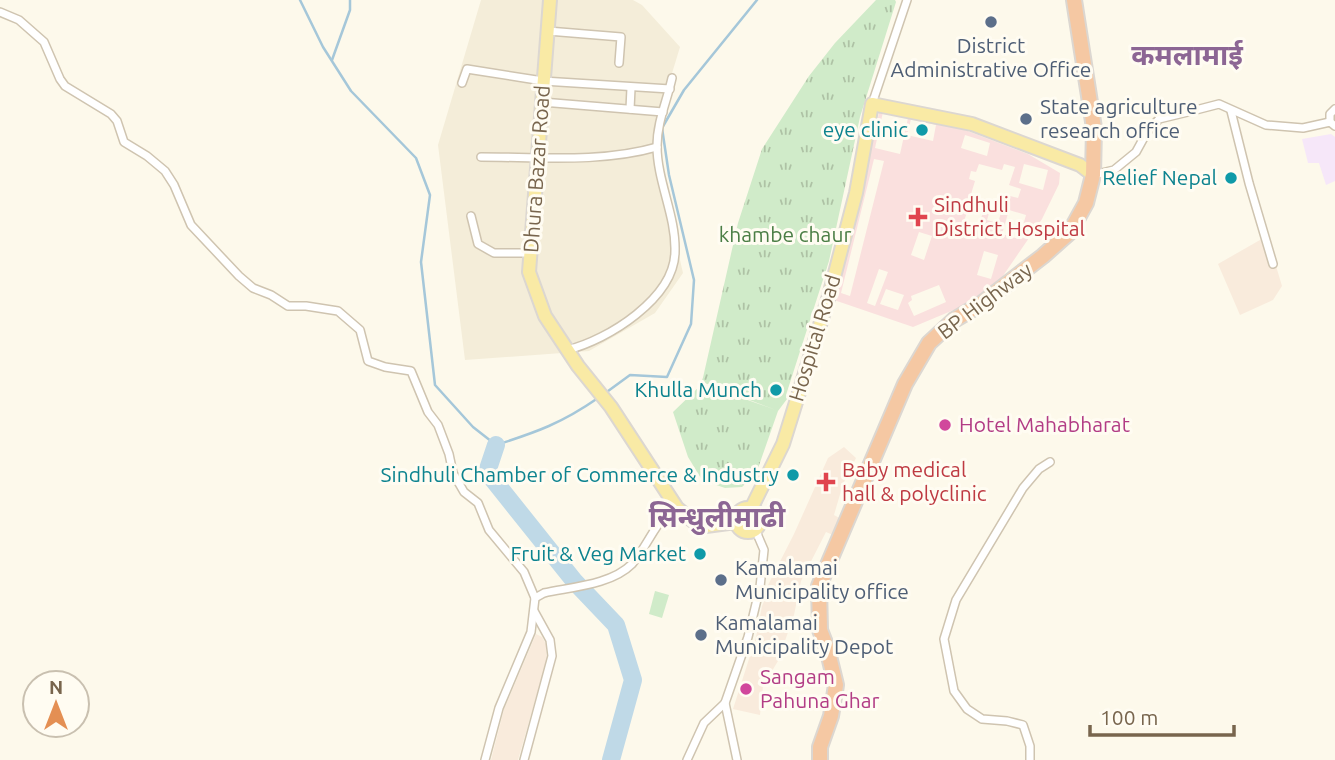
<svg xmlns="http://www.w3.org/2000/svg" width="1335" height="760" font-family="Ubuntu,'Noto Sans Devanagari',sans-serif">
<defs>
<pattern id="park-tufts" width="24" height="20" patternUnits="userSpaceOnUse" patternTransform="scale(1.75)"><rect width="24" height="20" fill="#d0ebc9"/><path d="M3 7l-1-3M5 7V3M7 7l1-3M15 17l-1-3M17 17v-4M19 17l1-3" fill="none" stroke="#aec2a5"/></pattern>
</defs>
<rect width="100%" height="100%" fill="#fdf9eb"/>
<polygon fill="#f4edd9" points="481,0 633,0 642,5 680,47 652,139 683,273 655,313 589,351 465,360 438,145"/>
<g fill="#f9ebdc">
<polygon points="1267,236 1282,286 1273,300 1240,315 1218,264"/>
<polygon points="844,447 856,458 843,484 834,515 841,519 833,535 826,532 801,581 794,615 778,661 763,686 760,715 733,709 756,637 762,606 768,592 767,587 794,534 828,458"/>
<polygon points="536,634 542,637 546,644 547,659 518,760 491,760 504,709"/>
</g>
<polygon fill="#f6e7f9" points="1331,134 1335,137 1335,181 1326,185 1319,163 1308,163 1302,139"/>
<path fill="#fae0de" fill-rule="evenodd" d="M880 109 952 125 1028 154 1060 173 1059 184 1042 219 994 289 956 309 913 327 834 300ZM883 112 908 118 900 154 875 148ZM911 119 936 125 933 141 907 135ZM965 135 990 143 987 156 961 148ZM874 159 884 161 850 296 841 293ZM979 164 1002 170 1004 164 1015 167 1009 185 1021 189 1018 198 1006 195 998 223 987 220 990 210 968 204 975 181 969 179 971 171 976 172ZM1024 164 1048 170 1043 190 1019 183ZM969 207 983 212 976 235 961 229ZM1009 210 1026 215 1019 239 1002 234ZM919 232 932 236 924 260 911 255ZM984 251 998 255 991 279 977 275ZM879 269 888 272 875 306 867 303ZM939 285 946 302 914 316 908 303 912 300 911 296ZM886 289 904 295 898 310 880 304Z"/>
<polygon fill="#d0ebc9" points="655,591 669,595 662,618 649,614"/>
<polygon fill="url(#park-tufts)" points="876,0 895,0 896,2 860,117 829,261 786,395 787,399 778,411 756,474 742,487 725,488 702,480 688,457 673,412 702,384 776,410 702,382 738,223 762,149 809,76 835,43"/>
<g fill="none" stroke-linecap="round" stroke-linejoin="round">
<g stroke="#a5c7d9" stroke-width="2.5">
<path d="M300 0 323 47 351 91 416 158 430 195 421 262 435 385 473 427 496 445C537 432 562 423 598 398"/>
<polyline points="332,60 350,10 350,0"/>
<polyline points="604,394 630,375 667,377 691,324 694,280 669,175 662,128 684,90 757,0"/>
</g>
<polyline stroke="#bfd9e7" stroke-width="18" points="496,445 487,472 575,582 616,625 633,680 611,760"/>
<g stroke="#cfc4b0" stroke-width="10">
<g id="street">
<polyline points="0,12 19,20 44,42 60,79 65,86 111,114 117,121 124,142 147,156 165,171 174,185 191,225 239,276 253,288 271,295 288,306 306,306 338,311 360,330 368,361 385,367 411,371 428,412 438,425 449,454 453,473 464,492 478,503 489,530 524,572 535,598 531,632 499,708 485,760"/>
<polyline points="548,31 621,37 619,63"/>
<polyline points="462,83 467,69 543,81 670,89"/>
<polyline points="542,102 663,112"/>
<polyline points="872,104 907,0"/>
<polyline points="630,109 631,88"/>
<polyline points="1231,111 1249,183 1273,264"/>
<polyline points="1330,122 1330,114 1335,109"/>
<path d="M481 157C538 157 602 163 657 147"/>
<polyline points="1093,175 1114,170 1136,152 1147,132 1159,119 1192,111 1219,104 1266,125 1303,128 1330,122 1335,126"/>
<polyline points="471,216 478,244 494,253 530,253"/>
<path d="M567 350C608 340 675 298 675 251 676 216 657 181 657 146 657 122 667 101 672 78"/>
<path d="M535 598 544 593C571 587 611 585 632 564 643 552 653 529 666 514L681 513"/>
<polyline points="725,703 737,760"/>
<polyline points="524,760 552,656 550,640 534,611"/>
<polyline points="687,760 704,723 725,703 748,637 760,587 764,550 755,529"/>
<polyline points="1030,760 1030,746 1023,725 1007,721 982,719 967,709 954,691 944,639 956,600 1023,488 1039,469 1050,462"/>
</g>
</g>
<g stroke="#dcd7d1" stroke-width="16">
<g id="primary">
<polyline points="550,0 529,272 545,316 578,366 611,407 677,508 693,521 706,526 736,522"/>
<circle cx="748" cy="520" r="12"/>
<polyline points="751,509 783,444 829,296 856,193 872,104 972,124 1080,165 1093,175"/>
</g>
</g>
<g stroke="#dcd7d1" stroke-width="18">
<polyline id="highway" points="820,760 820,747 831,716 836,685 827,648 820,630 819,586 905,384 929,343 954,320 981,304 1043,256 1070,232 1086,203 1093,175 1094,128 1074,0"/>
</g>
<use href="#street" stroke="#fff" stroke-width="7"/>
<use href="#primary" stroke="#f9eaa5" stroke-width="12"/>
<use href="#highway" stroke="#f5c8a3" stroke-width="14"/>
</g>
<g fill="#5c6f8a" stroke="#fffcf2" stroke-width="2.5">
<circle cx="991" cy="22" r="7"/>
<circle cx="1026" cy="119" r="7"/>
<circle cx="721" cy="580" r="7"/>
<circle cx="701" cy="635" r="7"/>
</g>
<g fill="#0f9aa8" stroke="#fffcf2" stroke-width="2.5">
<circle cx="922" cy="130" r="7"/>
<circle cx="1231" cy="178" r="7"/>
<circle cx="776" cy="390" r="7"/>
<circle cx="793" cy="475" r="7"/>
<circle cx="700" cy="554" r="7"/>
</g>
<g fill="#e0444e" stroke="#fffcf2" stroke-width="2.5">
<path d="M914.5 206.5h7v7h7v7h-7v7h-7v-7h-7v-7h7z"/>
<path d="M822.5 471.5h7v7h7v7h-7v7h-7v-7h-7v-7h7z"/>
</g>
<g fill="#d1479c" stroke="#fffcf2" stroke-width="2.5">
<circle cx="945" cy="425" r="7"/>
<circle cx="746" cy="689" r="7"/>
</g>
<g text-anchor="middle" stroke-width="6" stroke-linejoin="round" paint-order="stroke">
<g font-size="21" fill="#4e5e75" stroke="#fffcf2" text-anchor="start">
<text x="991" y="53" text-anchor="middle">District<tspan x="991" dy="24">Administrative Office</tspan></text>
<text x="1040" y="114">State agriculture<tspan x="1040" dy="24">research office</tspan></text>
<text x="735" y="575">Kamalamai<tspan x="735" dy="24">Municipality office</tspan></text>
<text x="715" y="630">Kamalamai<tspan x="715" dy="24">Municipality Depot</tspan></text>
</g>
<g font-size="21" fill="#0d838f" stroke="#fffcf2" text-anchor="end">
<text x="908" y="137">eye clinic</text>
<text x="1217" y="185">Relief Nepal</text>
<text x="762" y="397">Khulla Munch</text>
<text x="779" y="482">Sindhuli Chamber of Commerce &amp; Industry</text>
<text x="686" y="561">Fruit &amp; Veg Market</text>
</g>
<g font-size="21" fill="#78654d" stroke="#fffcf2">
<text transform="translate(537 169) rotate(-86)" y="7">Dhura Bazar Road</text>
<text transform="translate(985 301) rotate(-37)" y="7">BP Highway</text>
<text transform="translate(815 338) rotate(-73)" y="7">Hospital Road</text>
</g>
<g font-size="21" fill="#be3a42" stroke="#fffcf2" text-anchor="start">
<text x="934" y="212">Sindhuli<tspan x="934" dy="24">District Hospital</tspan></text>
<text x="842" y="477">Baby medical<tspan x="842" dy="24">hall &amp; polyclinic</tspan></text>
</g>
<g font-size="21" fill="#4b7e45" stroke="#fffcf2">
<text x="785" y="242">khambe chaur</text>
</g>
<g font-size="21" fill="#b23c85" stroke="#fffcf2" text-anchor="start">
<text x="959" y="432">Hotel Mahabharat</text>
<text x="760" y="684">Sangam<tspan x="760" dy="24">Pahuna Ghar</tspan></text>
</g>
<g font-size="28" font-weight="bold" fill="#8c6694" stroke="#fffcf2">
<text x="1187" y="65">कमलामाई</text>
<text x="717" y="527">सिन्धुलीमाढी</text>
</g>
</g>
<g transform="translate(56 704)"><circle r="33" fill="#fffcf2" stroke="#c9c0b0" stroke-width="2"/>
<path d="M0-5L12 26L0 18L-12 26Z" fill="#e48f53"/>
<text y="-10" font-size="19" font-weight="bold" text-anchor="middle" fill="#78654d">N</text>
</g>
<path d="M1090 725v10h144v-10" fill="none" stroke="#78654d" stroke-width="3.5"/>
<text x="1100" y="725" font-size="21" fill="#78654d" stroke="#fffcf2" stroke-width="5" paint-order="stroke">100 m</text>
</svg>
